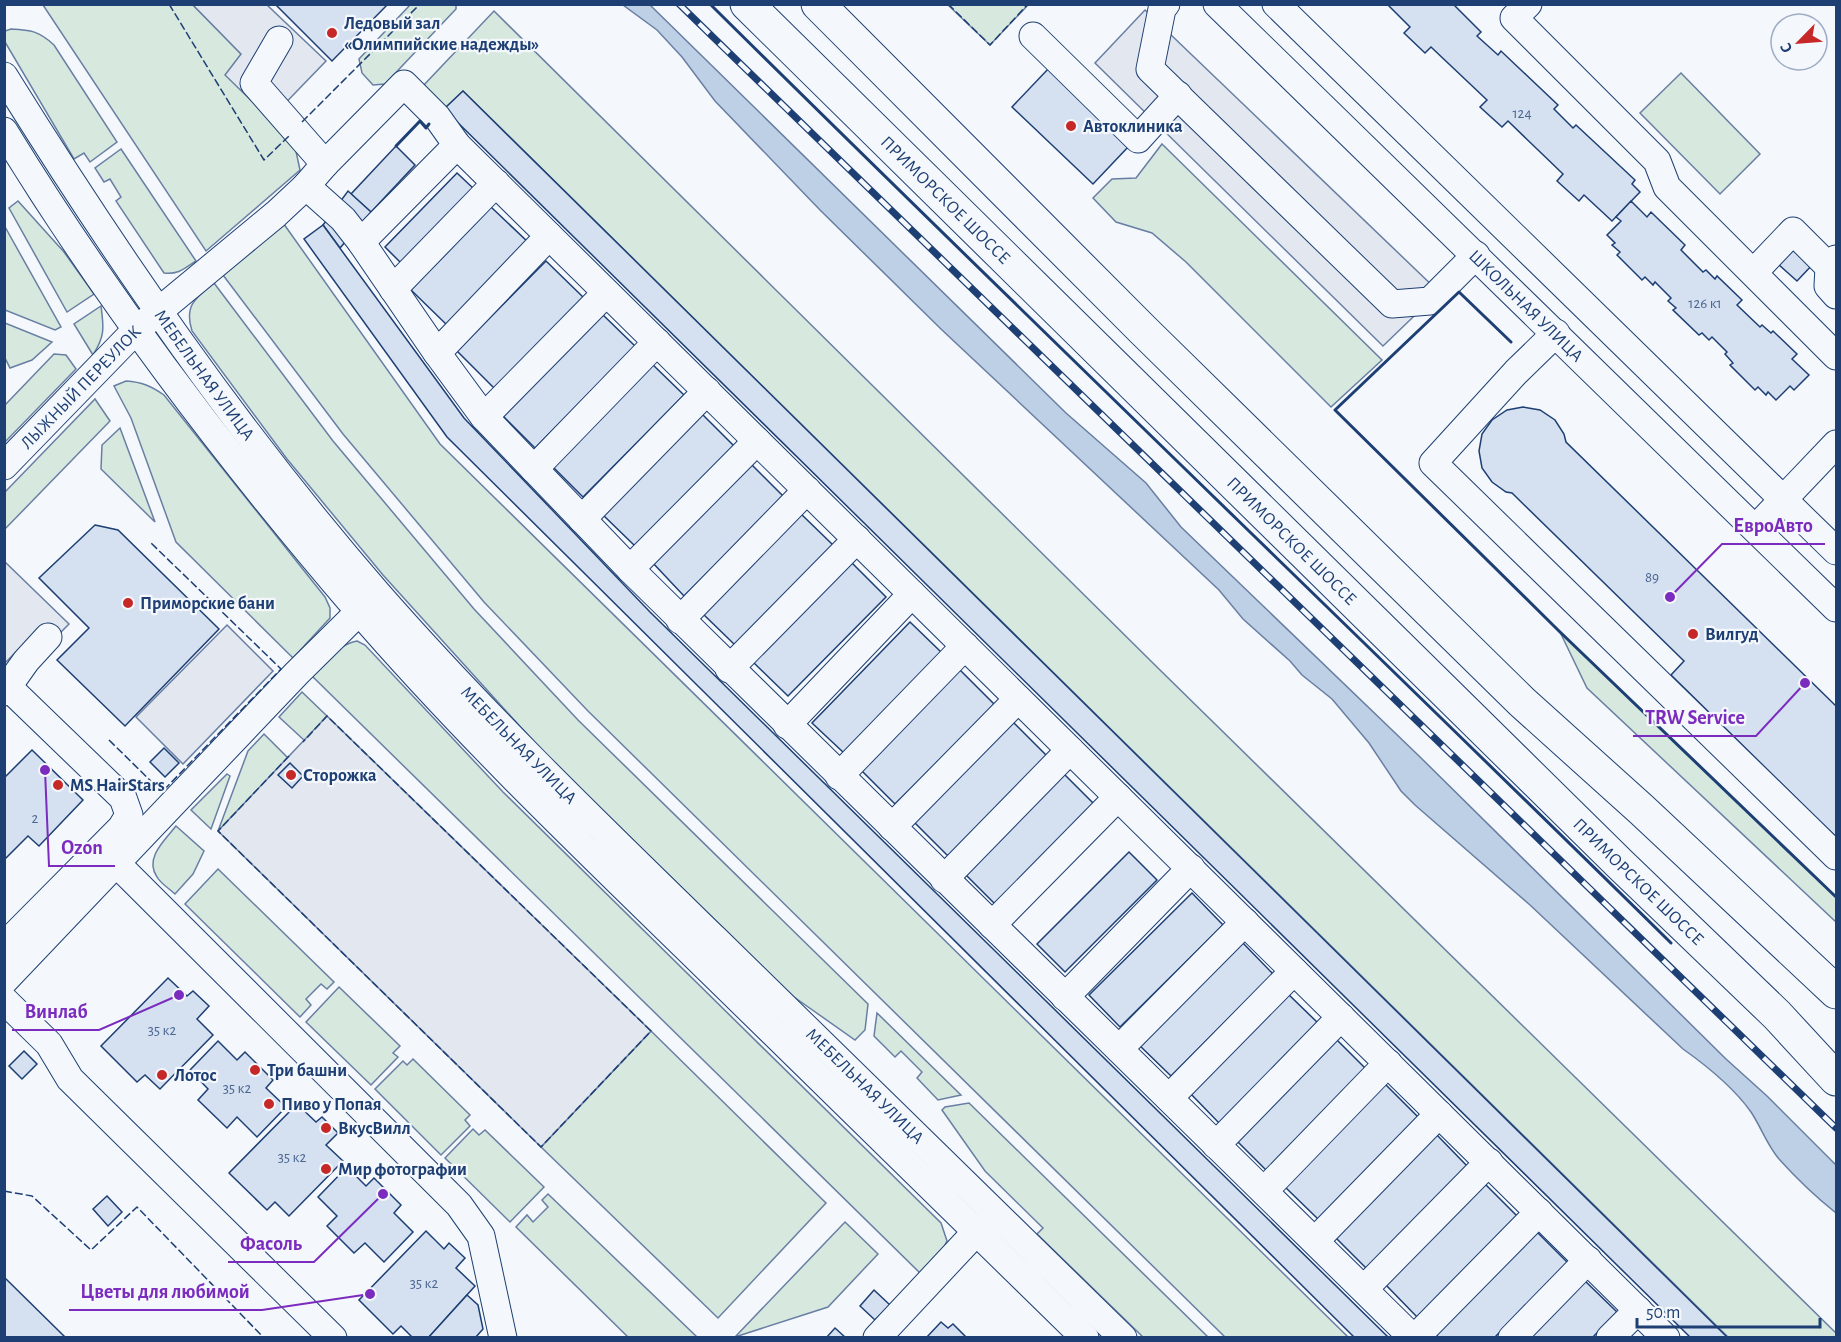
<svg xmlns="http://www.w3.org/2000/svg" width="1841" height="1342" font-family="'Alegreya Sans',sans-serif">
<rect width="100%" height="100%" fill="#f4f7fb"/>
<g fill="#d7e8df" stroke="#687fa3" stroke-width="1.5">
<polygon points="43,5 193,5 241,54 270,119 294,142 300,170 206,251"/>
<polygon points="410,5 456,5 456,9 385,84 373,85 362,73 359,59"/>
<polygon points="948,5 1028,5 990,45"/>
<polygon points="494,11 1160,670 1836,1333 1836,1337 1728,1337 463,91 444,109 422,87"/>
<path d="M11 29C31 30 39 31 54 45L117 142 90 162 84 153 74 159 5 42V31Z"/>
<polygon points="1681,73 1760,154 1720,194 1640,113"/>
<polygon points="1162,144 1382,360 1331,407 1186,262 1152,233 1116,222 1093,198 1112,179 1136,178"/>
<path d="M121 149 196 261C185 268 178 275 164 273L116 201 121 197 110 179 104 182 95 168Z"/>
<polygon points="18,201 64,252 94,294 67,312 9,208"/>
<polygon points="281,220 440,444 1348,1337 1225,1337 588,711 484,602 343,434 223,275"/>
<polygon points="4,225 61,327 55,330 5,310"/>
<path d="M214 283 333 441 474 609 578 720 868 1004 865 1030 855 1040 794 997 545 754 383 575 287 459 192 331C184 306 195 298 214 283Z"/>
<path d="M101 306C104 328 105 336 93 355L74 324Z"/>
<polygon points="4,323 5,323 52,342 32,360 10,368 5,358"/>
<polygon points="54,354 66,355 76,369 5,442 5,405"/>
<path d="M126 381C142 382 151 386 164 395L325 597 330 608V618L293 658 176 542 131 418 114 386Z"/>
<polygon points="95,399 110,421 5,529 5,492"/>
<polygon points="120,428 155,522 101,469 102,445"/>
<polygon points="1560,632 1836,897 1836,922 1587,688"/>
<path d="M357 641 365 645 503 792 941 1223 947 1241 943 1249 920 1273 312 676C325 663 338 644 357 641Z"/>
<polygon points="302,692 327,716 305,741 279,717"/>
<polygon points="264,734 288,758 218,831 248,751"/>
<polygon points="227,774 230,776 211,829 191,810"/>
<path d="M176 826 204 851 193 874 175 894C170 889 161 884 157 877 144 858 165 840 176 826Z"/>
<polygon points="218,869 334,982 327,989 321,984 306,999 311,1005 300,1017 185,904"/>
<polygon points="339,987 400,1046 393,1053 398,1057 371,1085 306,1022"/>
<polygon points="877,1013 961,1095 938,1100 917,1078 922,1072 901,1051 895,1057 874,1036"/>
<polygon points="651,1031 826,1203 718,1318 541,1147"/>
<polygon points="413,1059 470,1115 465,1120 470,1126 441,1155 375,1089 403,1061 407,1065"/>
<polygon points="969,1103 1208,1337 1143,1337 1037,1234 1043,1228 985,1171 942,1110 945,1107"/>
<polygon points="473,1129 479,1135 485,1130 544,1187 510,1222 445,1158"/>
<polygon points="548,1194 697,1337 628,1337 516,1227 527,1215 533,1222 548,1207 542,1200"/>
<polygon points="845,1222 878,1254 828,1307 735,1337"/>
</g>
<g fill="#e3e8f0" stroke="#687fa3" stroke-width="1.5">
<polygon points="193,5 267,5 326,61 270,119 225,75 241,54"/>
<polygon points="1145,10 1439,292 1383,346 1095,63"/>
<polygon points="4,561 69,624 31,662 18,650 5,663"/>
<polygon points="227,625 273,671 183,764 136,717"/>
<polygon points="327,716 651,1031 541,1147 218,831"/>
</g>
<path fill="#bed0e5" stroke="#687fa3" stroke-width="1.5" d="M623 5H650L1066 413 1146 483 1181 527 1418 755 1726 1059 1767 1096 1836 1165V1213C1816 1197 1796 1178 1779 1159 1767 1145 1761 1127 1751 1112 1734 1088 1707 1066 1683 1049L1530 905 1415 805 1401 791 1369 743 1332 699 1302 675 1290 661 1243 619 1219 590 942 330 820 210 715 101 682 57 657 30Z"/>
<g fill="#d5e0f0" stroke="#1d3f73" stroke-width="1.5">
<polygon points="275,4 388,4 332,61"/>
<polygon points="1387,4 1453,4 1481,32 1477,36 1498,55 1501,51 1558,105 1554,109 1573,128 1576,125 1635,180 1632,184 1640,192 1612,221 1584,195 1579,201 1557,181 1563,174 1508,121 1502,127 1480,107 1487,100 1431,47 1425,53 1404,33 1410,27"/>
<polygon points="1049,68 1129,146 1093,184 1012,107"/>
<polygon points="463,91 1728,1338 1691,1338 444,109"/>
<polygon points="396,146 415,165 371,212 351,194"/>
<polygon points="457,173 474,189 401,263 385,247"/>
<polygon points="348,191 371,212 340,248 323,225"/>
<polygon points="1631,201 1647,217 1651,212 1685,245 1681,250 1703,272 1706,270 1715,279 1717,276 1742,300 1737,305 1760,327 1762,325 1771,333 1773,331 1797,354 1792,359 1809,375 1794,390 1790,386 1776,400 1768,392 1766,395 1758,387 1755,390 1730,365 1733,363 1725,354 1727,352 1712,337 1709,340 1702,333 1699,335 1673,310 1676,308 1668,301 1671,298 1655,282 1653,285 1645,277 1642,280 1617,255 1620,252 1612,245 1615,243 1607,235 1621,221 1616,217"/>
<polygon points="491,207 529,243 448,326 411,290"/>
<polygon points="323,225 464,418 650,612 1389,1338 1355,1338 447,437 304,239"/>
<polygon points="1797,245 1814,263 1797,281 1778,264"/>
<polygon points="546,261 584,298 495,389 457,351"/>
<polygon points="602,314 635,346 535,448 502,415"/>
<polygon points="651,363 684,395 583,497 551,465"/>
<polygon points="1523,407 1540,410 1555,420 1564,434 1566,442 1836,706 1836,837 1671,675 1684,661 1512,493 1506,492 1492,482 1482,468 1479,451 1482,434 1492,420 1507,410"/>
<polygon points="701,413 734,446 635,546 602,514"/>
<polygon points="751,464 784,497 684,596 652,562"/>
<polygon points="800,513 833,545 735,645 702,613"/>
<polygon points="95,525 118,530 219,629 125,726 57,660 89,628 39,578"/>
<polygon points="851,562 886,597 788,696 753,662"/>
<polygon points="910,622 941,652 844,753 812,723"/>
<polygon points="960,670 995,705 895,804 860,769"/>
<polygon points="1013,722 1047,756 948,856 914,822"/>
<polygon points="164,748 179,763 165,777 150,762"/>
<polygon points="32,750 83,800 39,846 28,836 4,860 4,778"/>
<polygon points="290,763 303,776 292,788 278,775"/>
<polygon points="1064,774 1095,805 996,905 965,874"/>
<polygon points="1129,852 1157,880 1065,972 1037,944"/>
<polygon points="1192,893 1223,925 1120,1027 1089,995"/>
<polygon points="1241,941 1273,974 1171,1076 1138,1044"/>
<polygon points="168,978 187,996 193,991 209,1006 197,1019 213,1035 160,1089 145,1075 137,1082 101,1046"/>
<polygon points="1287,993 1318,1023 1219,1123 1189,1092"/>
<polygon points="1337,1040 1367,1070 1266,1170 1236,1140"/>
<polygon points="218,1041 237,1060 245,1052 273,1080 266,1088 286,1107 257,1137 237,1117 227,1128 198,1100 208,1089 190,1070"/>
<polygon points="24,1051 37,1064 22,1079 9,1066"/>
<polygon points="1385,1084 1418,1117 1318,1219 1284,1186"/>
<polygon points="297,1104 316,1122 322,1117 338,1133 326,1145 343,1161 289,1216 275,1202 267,1210 229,1173"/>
<polygon points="1436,1134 1468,1167 1367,1269 1334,1236"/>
<polygon points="347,1167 366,1186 374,1178 401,1205 394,1213 413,1232 384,1262 365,1243 354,1253 327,1226 337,1216 318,1197"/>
<polygon points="1484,1183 1517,1216 1417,1317 1385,1284"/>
<polygon points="107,1196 122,1212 108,1226 93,1209"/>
<polygon points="1535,1230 1568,1263 1494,1338 1439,1338 1434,1332"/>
<polygon points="426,1231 444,1249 449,1243 465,1258 456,1268 475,1286 428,1338 413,1338 401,1326 393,1334 359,1300"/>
<polygon points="4,1277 66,1338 4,1338"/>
<polygon points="1584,1280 1617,1312 1592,1338 1526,1338"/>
<polygon points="874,1290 890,1305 875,1320 860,1306"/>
<polygon points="467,1295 478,1305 483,1329 475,1338 428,1338"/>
<polygon points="941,1322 948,1328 953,1324 967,1338 926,1338"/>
<polygon points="835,1328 846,1338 826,1338"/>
</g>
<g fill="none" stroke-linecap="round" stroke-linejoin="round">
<g stroke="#1d3f73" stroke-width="29">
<g id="minor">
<polyline points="1166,4 1162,9 1150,69 1392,304 1430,301 1476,255"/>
<path id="s1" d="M1217 4 1836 608"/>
<polyline points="1276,4 1836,551"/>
<polyline points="1528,4 1514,18 1657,161 1667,187 1836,356"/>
<polyline points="1033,36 1138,139 1178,95"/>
<polyline points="279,40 254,83 325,164"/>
<path id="s2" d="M4 76C116 256 237 432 377 593 483 714 600 827 715 939 851 1072 987 1205 1123 1338"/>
<path d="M4 131C108 301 229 460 358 610 465 734 583 847 700 961 829 1086 957 1212 1085 1338"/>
<polyline points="306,186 343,219 361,242 437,353 484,417 630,569 1413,1338"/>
<polyline points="361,242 457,145"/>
<polyline points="1836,259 1829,267 1828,286 1836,295"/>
<polyline points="1754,272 1793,231 1829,267"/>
<polyline points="393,289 496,183"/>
<polyline points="1556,333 1516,372 1433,463 1836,856"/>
<polyline points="437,353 549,236"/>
<polyline points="484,417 606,293"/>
<path id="s3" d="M4 466 136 330 276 214 306 186 325 164 404 84 437 117 457 145 1666 1338"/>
<polyline points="534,469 657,342"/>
<polyline points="582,519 707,391"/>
<polyline points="1756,528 1836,444"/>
<polyline points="630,569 757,441"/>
<polyline points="680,620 807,490"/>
<polyline points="729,669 857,539"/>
<polyline points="4,692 26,661 48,637"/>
<polyline points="787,725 912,594"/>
<polyline points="839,776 965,646"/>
<polyline points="892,827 1018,699"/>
<polyline points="117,864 459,1205 481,1236 503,1338"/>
<polyline points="944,879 1070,750"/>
<polyline points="992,925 1118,797"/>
<polyline points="4,946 121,828 129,815 123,798 9,688"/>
<polyline points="4,981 297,673 372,599"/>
<polyline points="1065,997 1191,868"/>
<polyline points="4,1000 49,1044 70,1079 333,1338"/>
<polyline points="1119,1049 1245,922"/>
<polyline points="1169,1098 1294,971"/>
<polyline points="1216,1145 1341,1017"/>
<polyline points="1264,1191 1388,1063"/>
<polyline points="1315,1241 1439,1114"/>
<polyline points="1364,1289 1489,1162"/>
<polyline points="877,1338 977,1231"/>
<polyline points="1415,1338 1539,1212"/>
<polyline points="1512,1338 1588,1260"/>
<polyline points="1610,1338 1638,1310"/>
</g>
</g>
<g stroke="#1d3f73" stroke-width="35">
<g id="major">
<path id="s4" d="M747 4 1620 864 1777 1015 1836 1079"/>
<polyline points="818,4 1143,330 1522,702 1642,810 1836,992"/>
</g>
</g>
<use href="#minor" stroke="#f4f7fb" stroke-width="27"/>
<use href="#major" stroke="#f4f7fb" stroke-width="33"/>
<g stroke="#1d3f73" stroke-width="7">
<polyline id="rail" points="679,4 1836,1128"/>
</g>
<use href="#rail" stroke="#f4f7fb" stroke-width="4.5" stroke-dasharray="14" stroke-linecap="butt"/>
<g stroke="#1d3f73" stroke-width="1.5" stroke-dasharray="8 3" stroke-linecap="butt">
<polyline points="169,4 264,160 290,135"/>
<polyline points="948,4 990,45 1028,4"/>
<polyline points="302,122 420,4"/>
<polyline points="109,740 162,792 281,669 150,542"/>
<polyline points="289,756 218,831 541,1147 651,1031 327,716 303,742"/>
<polyline points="4,1191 32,1196 91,1250 137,1207 264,1338"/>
</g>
<g stroke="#1d3f73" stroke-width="3">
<path d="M710 4C1028 319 1352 629 1671 943"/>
<polyline points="396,146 420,121 426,128 429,124"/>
<polyline points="1511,342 1459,292 1335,410 1560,632 1836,897"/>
</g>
</g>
<g fill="#c62828" stroke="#f4f7fb" stroke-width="2">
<circle cx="332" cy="33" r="6"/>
<circle cx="1071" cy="126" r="6"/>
<circle cx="128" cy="603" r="6"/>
<circle cx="1693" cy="634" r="6"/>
<circle cx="291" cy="775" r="6"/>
<circle cx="58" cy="785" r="6"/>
<circle cx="255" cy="1070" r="6"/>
<circle cx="162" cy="1075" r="6"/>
<circle cx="269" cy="1104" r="6"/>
<circle cx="326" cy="1128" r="6"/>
<circle cx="326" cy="1169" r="6"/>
</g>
<g text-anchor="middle" stroke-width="4.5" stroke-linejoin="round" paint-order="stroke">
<g font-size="15" fill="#4b6792">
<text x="1522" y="118">124</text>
<text x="1705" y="308">126 к1</text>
<text x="1652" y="582">89</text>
<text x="35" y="823">2</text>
<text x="162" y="1035">35 к2</text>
<text x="237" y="1093">35 к2</text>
<text x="292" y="1162">35 к2</text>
<text x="424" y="1288">35 к2</text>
</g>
<g font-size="18" font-weight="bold" fill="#1d3f73" stroke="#f4f7fb" text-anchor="start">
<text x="344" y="29">Ледовый зал<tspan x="344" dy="21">«Олимпийские надежды»</tspan></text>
<text x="1083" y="132">Автоклиника</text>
<text x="140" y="609">Приморские бани</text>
<text x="1705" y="640">Вилгуд</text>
<text x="303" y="781">Сторожка</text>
<text x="70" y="791">MS HairStars</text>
<text x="267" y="1076">Три башни</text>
<text x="174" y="1081">Лотос</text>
<text x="281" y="1110">Пиво у Попая</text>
<text x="338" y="1134">ВкусВилл</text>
<text x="338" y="1175">Мир фотографии</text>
</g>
<g font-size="18" fill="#1d3f73" stroke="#f4f7fb">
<text dy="6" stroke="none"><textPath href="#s4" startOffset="279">ПРИМОРСКОЕ ШОССЕ</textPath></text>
<text dy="6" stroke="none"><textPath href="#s1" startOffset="432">ШКОЛЬНАЯ УЛИЦА</textPath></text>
<text dy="6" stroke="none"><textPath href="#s2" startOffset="360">МЕБЕЛЬНАЯ УЛИЦА</textPath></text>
<text dy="6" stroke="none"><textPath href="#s3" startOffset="110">ЛЫЖНЫЙ ПЕРЕУЛОК</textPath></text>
<text dy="6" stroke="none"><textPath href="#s4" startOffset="765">ПРИМОРСКОЕ ШОССЕ</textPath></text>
<text dy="6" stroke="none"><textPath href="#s2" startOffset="846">МЕБЕЛЬНАЯ УЛИЦА</textPath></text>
<text dy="6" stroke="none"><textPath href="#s4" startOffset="1251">ПРИМОРСКОЕ ШОССЕ</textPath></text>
<text dy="6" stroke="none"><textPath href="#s2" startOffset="1332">МЕБЕЛЬНАЯ УЛИЦА</textPath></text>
</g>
</g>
<path fill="none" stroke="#7b2cbf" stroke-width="2" d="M1670 597L1722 544H1825M1805 683L1756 736H1633M45 770L49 866H115M179 995L99 1030H12M383 1194L314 1262H228M370 1294L262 1310H69"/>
<g fill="#7b2cbf" stroke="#f4f7fb" stroke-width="2">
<circle cx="1670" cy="597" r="6"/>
<circle cx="1805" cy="683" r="6"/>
<circle cx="45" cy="770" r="6"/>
<circle cx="179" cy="995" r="6"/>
<circle cx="383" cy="1194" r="6"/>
<circle cx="370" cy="1294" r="6"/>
</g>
<g font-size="20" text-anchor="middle" font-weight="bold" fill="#7b2cbf" stroke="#f4f7fb" stroke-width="4.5" stroke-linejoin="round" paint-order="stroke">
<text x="1773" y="532">ЕвроАвто</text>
<text x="1695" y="724">TRW Service</text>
<text x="82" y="854">Ozon</text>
<text x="56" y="1018">Винлаб</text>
<text x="271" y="1250">Фасоль</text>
<text x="165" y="1298">Цветы для любимой</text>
</g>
<rect width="1841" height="1342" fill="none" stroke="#1d3f73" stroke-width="12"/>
<g transform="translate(1799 42) rotate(245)"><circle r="28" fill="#f4f7fb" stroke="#9eadc5" stroke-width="1.5"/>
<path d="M0-4.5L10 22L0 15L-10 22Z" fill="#c62828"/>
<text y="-9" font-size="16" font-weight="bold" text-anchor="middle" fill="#1d3f73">С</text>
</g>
<path d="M1637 1318v9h183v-9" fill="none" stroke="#1d3f73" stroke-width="3"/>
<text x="1646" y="1318" font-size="18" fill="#1d3f73" stroke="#f4f7fb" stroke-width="4.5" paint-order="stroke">50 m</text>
</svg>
